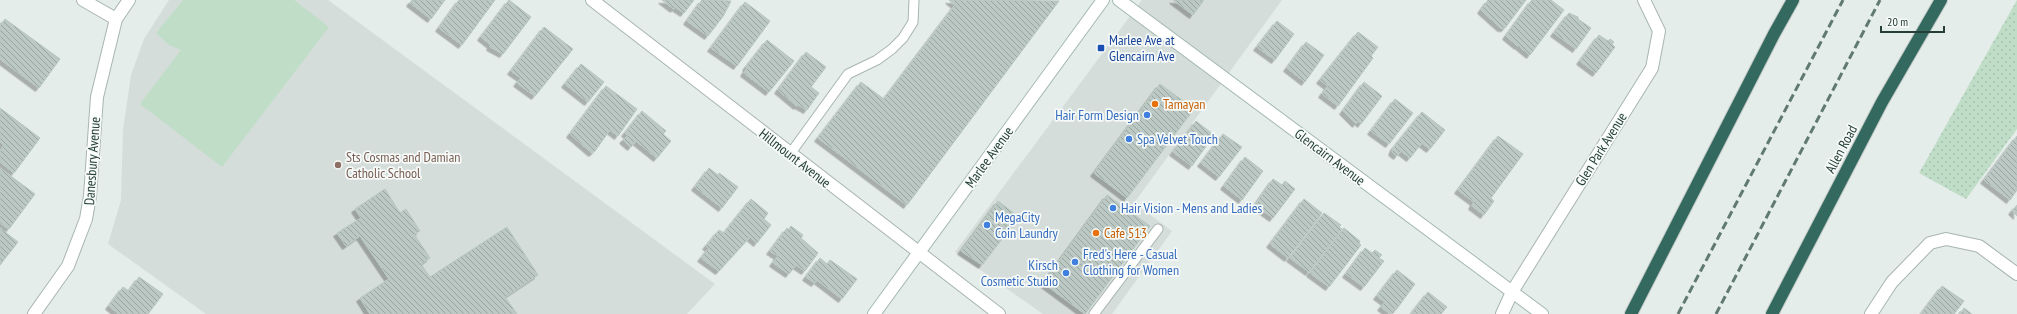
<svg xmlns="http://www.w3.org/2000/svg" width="2017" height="314" font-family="'PT Sans Narrow',sans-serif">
<defs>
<pattern id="grass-dots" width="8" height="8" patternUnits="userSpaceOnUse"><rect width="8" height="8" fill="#c0ddc8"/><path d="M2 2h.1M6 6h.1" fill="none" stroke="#a5bfad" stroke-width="1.8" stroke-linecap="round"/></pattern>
<pattern id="building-back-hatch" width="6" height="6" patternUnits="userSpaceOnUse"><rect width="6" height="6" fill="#bbc8c3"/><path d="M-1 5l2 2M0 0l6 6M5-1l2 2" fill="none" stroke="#98a49f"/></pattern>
<filter id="shadow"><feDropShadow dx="-3.5" dy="3.5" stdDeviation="0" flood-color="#0004"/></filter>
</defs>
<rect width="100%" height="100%" fill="#e5edea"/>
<g fill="#d4ddd9">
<polygon points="169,0 328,0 715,284 687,314 206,314 108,244 121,200 123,130 131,75 144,39"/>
<polygon points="1142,0 1282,0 1134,203 1172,231 1112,314 1043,314 955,252"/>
</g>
<polygon fill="url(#grass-dots)" points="2017,0 2017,129 1966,199 1919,173"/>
<polygon fill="#c0ddc8" points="183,0 294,0 329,27 222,167 140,104 181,50 169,45 156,33"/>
<g fill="url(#building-back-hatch)" stroke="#b8c7c1" filter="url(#shadow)">
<polygon points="412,0 445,0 431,19 410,3"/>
<polygon points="459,0 495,0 462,45 439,28"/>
<polygon points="509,0 531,17 503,54 490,47 491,45 481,37"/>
<polygon points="662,0 694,0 684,13 675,7 674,9"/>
<polygon points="702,0 731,1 724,15 708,36 687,21"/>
<polygon points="949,0 1059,1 907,205 818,138 861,82 884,99 955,5"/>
<polygon points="1173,0 1204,0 1193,15"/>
<polygon points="1488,0 1526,0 1505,28 1501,28 1481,10"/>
<polygon points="1532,0 1551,0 1564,10 1530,55 1519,46 1520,44 1518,46 1506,36"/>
<polygon points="745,2 770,21 737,66 711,48"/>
<polygon points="1569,13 1578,17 1578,19 1591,28 1576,49 1554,33"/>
<polygon points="5,19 60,59 39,88 0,59 0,26"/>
<polygon points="1277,21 1294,34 1275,60 1257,47"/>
<polygon points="544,27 573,49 535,96 517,83 521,78 511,71"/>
<polygon points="1358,32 1378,47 1371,56 1373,58 1338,106 1322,94 1328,86 1320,80"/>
<polygon points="1599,35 1608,41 1610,39 1614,42 1612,44 1615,47 1596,73 1580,61"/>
<polygon points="767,40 794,61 769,92 744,73 747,68 746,67"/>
<polygon points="1306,42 1324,55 1305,82 1287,68"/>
<polygon points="806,52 826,67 811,87 819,93 807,110 798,105 797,106 778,90"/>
<polygon points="581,64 604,82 588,102 565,84"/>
<polygon points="1364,82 1382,96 1361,124 1358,121 1356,124 1343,111"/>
<polygon points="1160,84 1194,109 1127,198 1094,173"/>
<polygon points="606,86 637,109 618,136 610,130 595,151 592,153 570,134"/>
<polygon points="1395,99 1413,113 1389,144 1371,131"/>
<polygon points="0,108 40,138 14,173 0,162 0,151 4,145 0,142"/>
<polygon points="642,111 666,131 663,134 671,141 657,158 636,141 631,147 623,140 628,135 625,133"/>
<polygon points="1422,112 1445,130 1430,149 1422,143 1410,158 1401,151 1397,156 1392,152 1394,147"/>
<polygon points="1196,121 1214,135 1192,166 1173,152"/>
<polygon points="1223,134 1242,147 1219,177 1201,163"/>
<polygon points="1498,136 1523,154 1491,198 1494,201 1484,215 1472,206 1474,202 1458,190"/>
<polygon points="2017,136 2017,190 2010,200 1984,180"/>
<polygon points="1245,157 1263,171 1242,200 1224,186"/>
<polygon points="0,168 35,194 9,229 0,223"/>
<polygon points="709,168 718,175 719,173 738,187 722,208 695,187"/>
<polygon points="1273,179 1282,185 1285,181 1295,189 1273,218 1255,205"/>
<polygon points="385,189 400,213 406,209 420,231 414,234 430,258 421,264 430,277 507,227 538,275 505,297 517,314 370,314 360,298 389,279 360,236 346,246 337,233 361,218 355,209"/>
<polygon points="1107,195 1150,226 1085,314 1043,283"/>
<polygon points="751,199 768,213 764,219 771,225 757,243 750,237 719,271 701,258 709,248 706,246 719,230 724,233"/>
<polygon points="1304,199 1322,213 1288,258 1270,244"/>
<polygon points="998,201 1019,217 982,265 961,251"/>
<polygon points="2017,205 2017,216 2012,211"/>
<polygon points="1324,213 1341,225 1339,227 1342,229 1309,272 1290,258"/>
<polygon points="791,226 803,235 801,238 818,253 805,271 796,265 789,274 773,263 778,256 770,251 787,228 788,230"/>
<polygon points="0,228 18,242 0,265"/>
<polygon points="1344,228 1360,241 1359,243 1361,245 1329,287 1310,273"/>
<polygon points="1365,248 1372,253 1375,250 1382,255 1379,258 1384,261 1364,287 1346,274"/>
<polygon points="820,258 827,264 830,260 857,279 842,299 817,280 815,283 806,277"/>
<polygon points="1397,270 1415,284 1396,310 1394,309 1390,314 1381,307 1385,302 1377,296"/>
<polygon points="139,277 163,294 148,314 119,314 109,306 123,287 129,291"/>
<polygon points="1942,286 1964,301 1954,314 1921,314"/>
<polygon points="1428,292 1447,307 1441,314 1411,314"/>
<polygon points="1964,308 1972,314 1960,314"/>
</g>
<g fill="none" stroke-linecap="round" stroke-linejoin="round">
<g stroke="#a8b5b1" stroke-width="11">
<g id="lane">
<polyline points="790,154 848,74 877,60 892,49 903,38 913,22 914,0"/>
<polyline points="1094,314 1158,229"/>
</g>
</g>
<g stroke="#a8b5b1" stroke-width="14">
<g id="street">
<polyline points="83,0 116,19"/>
<polyline points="592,0 999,314"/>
<polyline points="34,314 68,266 86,219 90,196 97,97 116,19 129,0"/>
<polyline points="1502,314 1512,292 1530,263 1652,68 1659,31 1644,0"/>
<polyline points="1871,314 1892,282 1930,243 1946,239 1979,246 2017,274"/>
</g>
</g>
<g stroke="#a4b8b2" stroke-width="14">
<g id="secondary">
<polyline points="1119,0 1542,314"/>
<polyline points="874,314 1103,0"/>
</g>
</g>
<g stroke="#c2c9c7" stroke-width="14">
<g id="highway">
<polyline points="1631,314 1774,34 1793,0"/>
<polyline points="1772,314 1882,102 1941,0"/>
</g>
</g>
<use href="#lane" stroke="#fff" stroke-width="9"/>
<use href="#street" stroke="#fff" stroke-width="12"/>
<use href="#secondary" stroke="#fff" stroke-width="12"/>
<use href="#highway" stroke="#33695e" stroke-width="12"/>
<g stroke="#607973" stroke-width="3" stroke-dasharray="8 4" stroke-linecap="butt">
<polyline points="1678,314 1843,0"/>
<polyline points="1716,314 1880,0"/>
</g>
</g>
<rect fill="#1a4fb4" stroke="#f6faf8" stroke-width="1.5" x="1097" y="44" width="8" height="8" rx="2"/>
<g fill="#e8710a" stroke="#f6faf8" stroke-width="1.5">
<circle cx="1155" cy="104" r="4"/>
<circle cx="1096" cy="233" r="4"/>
</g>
<g fill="#3f7fe0" stroke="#f6faf8" stroke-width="1.5">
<circle cx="1147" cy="115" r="4"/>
<circle cx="1129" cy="139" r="4"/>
<circle cx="1113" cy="208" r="4"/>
<circle cx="987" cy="225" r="4"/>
<circle cx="1075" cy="262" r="4"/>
<circle cx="1066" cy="273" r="4"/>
</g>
<circle fill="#8d6e63" stroke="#f6faf8" stroke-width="1.5" cx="338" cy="165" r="4"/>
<g text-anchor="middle" stroke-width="3.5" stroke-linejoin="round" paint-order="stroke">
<g font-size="14" fill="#164399" stroke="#f6faf8" text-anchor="start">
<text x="1109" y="45">Marlee Ave at<tspan x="1109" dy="16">Glencairn Ave</tspan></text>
</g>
<g font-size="14" fill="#c56008" stroke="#f6faf8" text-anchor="start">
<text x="1163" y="109">Tamayan</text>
<text x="1104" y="238">Cafe 513</text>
</g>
<g font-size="14" fill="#366cbe" stroke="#f6faf8" text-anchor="start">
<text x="1139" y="120" text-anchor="end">Hair Form Design</text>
<text x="1137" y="144">Spa Velvet Touch</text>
<text x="1121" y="213">Hair Vision - Mens and Ladies</text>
<text x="995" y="222">MegaCity<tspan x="995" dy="16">Coin Laundry</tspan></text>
<text x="1083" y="259">Fred's Here - Casual<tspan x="1083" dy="16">Clothing for Women</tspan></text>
<text x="1058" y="270" text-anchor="end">Kirsch<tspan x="1058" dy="16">Cosmetic Studio</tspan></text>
</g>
<g font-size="14" fill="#253e38" stroke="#f6faf8">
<text transform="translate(1601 149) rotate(-58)" y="5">Glen Park Avenue</text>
<text transform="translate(1841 149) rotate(-62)" y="5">Allen Road</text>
<text transform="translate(989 157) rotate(-54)" y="5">Marlee Avenue</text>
<text transform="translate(1330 157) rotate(37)" y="5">Glencairn Avenue</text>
<text transform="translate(795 158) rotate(38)" y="5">Hillmount Avenue</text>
<text transform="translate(92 161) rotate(-86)" y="5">Danesbury Avenue</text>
</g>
<g font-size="14" fill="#785e54" stroke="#f6faf8" text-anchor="start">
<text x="346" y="162">Sts Cosmas and Damian<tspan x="346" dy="16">Catholic School</tspan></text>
</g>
</g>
<path d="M1881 26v6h63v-6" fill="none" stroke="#253e38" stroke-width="2"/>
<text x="1887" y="26" font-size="12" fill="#253e38" stroke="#f6faf8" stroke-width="3" paint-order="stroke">20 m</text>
</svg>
